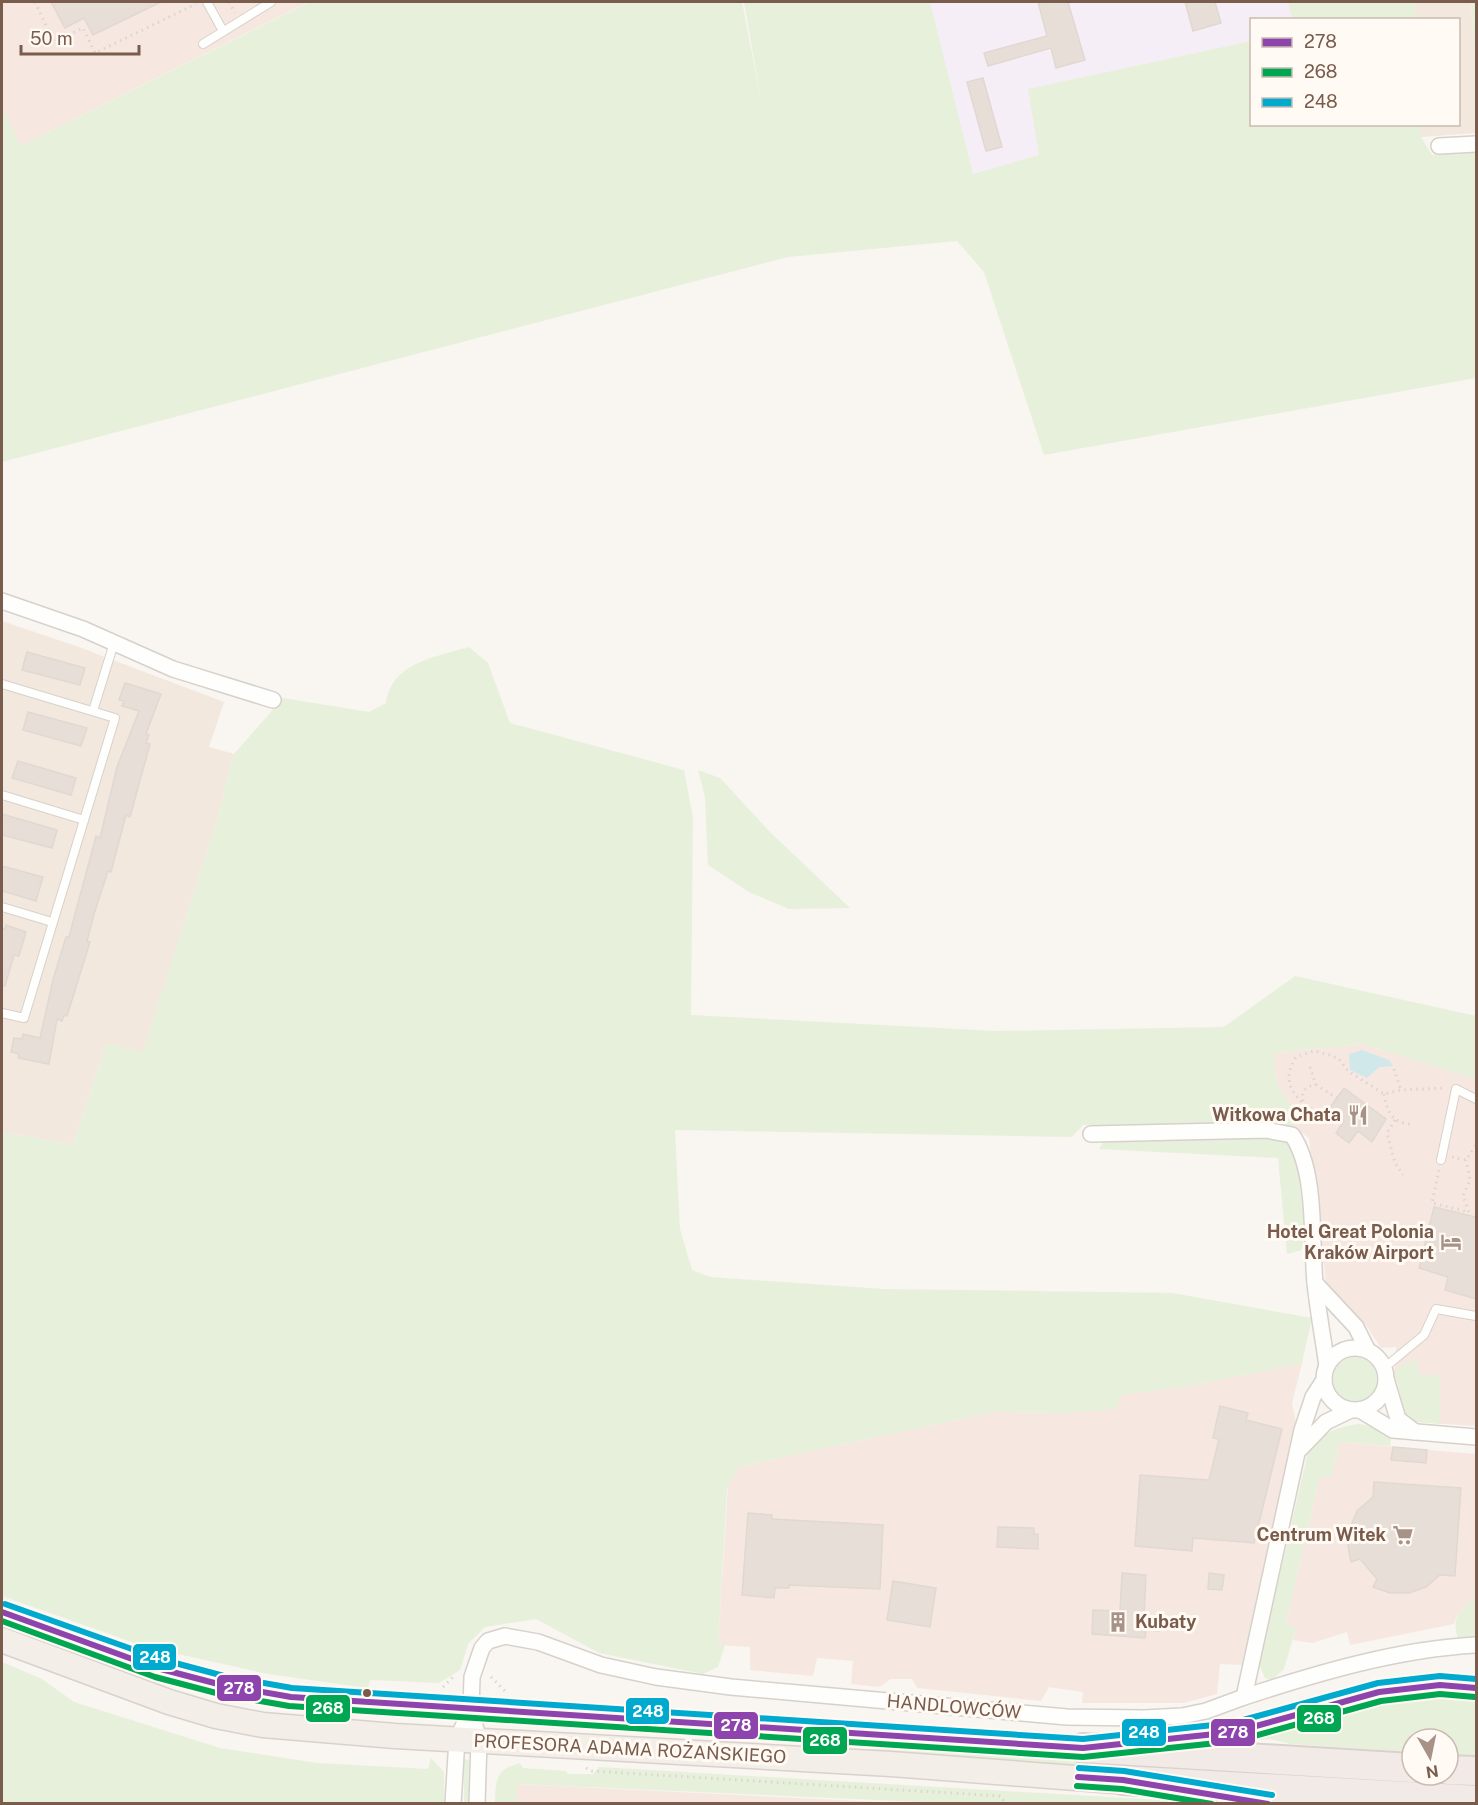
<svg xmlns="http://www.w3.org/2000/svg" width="1478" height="1805" font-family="'Public Sans',sans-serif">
<rect width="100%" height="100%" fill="#f9f5f0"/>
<g fill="#f2e8de">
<polygon points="1415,2 1471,2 1476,71 1476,133 1421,137 1421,125 1458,124 1458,20 1415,19"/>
<polygon points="2,621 76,646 224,702 209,747 234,754 214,830 143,1053 106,1044 73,1145 2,1132"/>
</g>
<g fill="#f6e8e1">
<polygon points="2,2 309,2 21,146 2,108"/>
<polygon points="1362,1044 1476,1079 1476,1426 1416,1422 1394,1377 1396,1347 1381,1348 1366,1325 1326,1282 1309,1138 1293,1127 1300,1121 1277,1084 1273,1053"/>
<polygon points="1302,1363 1292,1403 1297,1428 1244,1656 1242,1665 1220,1664 1217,1694 1184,1703 1082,1703 1083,1692 1049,1687 1041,1701 917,1688 912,1679 891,1679 879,1687 851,1684 853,1661 817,1658 813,1676 750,1670 750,1647 718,1645 728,1486 739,1467 992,1412 1062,1413 1120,1395 1195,1385"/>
<polygon points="1339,1442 1476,1454 1476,1598 1472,1599 1457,1616 1454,1624 1350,1645 1347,1632 1312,1643 1293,1640 1296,1628 1286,1624 1320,1476 1332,1477"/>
<polygon points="517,1784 900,1803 516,1804"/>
</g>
<polygon fill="#f6eef6" points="930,2 1288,2 1292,19 1252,20 1251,41 1029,89 1039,155 973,174"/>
<g fill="#e7f0db">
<polygon points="310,2 742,2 762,105 744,2 930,2 973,174 1039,155 1028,89 1251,41 1252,124 1421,125 1421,137 1432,155 1476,152 1476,378 1044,455 984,272 957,241 788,257 2,462 2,107 21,146"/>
<polygon points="1288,2 1415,2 1415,19 1292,19"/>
<polygon points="1471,2 1476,2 1476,71"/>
<path d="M469 647 488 663 510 723 684 770 693 818 691 1015 996 1031 1224 1027 1295 976 1476 1016V1079L1362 1044 1273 1053 1277 1084 1300 1121 1293 1127 1242 1122 1176 1124 1277 1136 1295 1149 1307 1239 1301 1250 1287 1254 1278 1158 1099 1149 1114 1125H1083L1072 1137 675 1130 680 1229 692 1270 710 1277 883 1289 1172 1293 1312 1318 1302 1363 1195 1385 1121 1395 1116 1409 1062 1413 992 1412 739 1467 727 1489 718 1645H725L718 1667 703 1674 599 1653 536 1619 485 1627 468 1644 460 1670 439 1683 370 1680 368 1688 268 1674 146 1647 2 1596V1132L73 1145 106 1044 143 1052 214 830 234 754 283 698 369 712 386 703C392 662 436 657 469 647Z"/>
<polygon points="698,770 720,778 769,831 850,908 789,909 749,892 708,865 705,798"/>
<circle cx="1355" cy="1379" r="22"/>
<polygon points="1418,1360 1418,1374 1440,1376 1440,1424 1411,1421 1404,1414 1395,1372 1403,1364"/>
<path d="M1359 1424 1376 1427 1392 1435 1390 1446 1339 1442 1332 1477 1320 1476 1286 1624 1296 1628 1284 1669 1272 1680 1265 1678 1259 1664 1309 1448C1325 1432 1336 1427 1359 1424Z"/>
<path d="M1476 1598V1638L1458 1639C1452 1617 1458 1615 1472 1599Z"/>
<polygon points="2,1662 42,1679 74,1702 220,1748 317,1763 428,1769 431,1758 444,1772 444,1803 2,1803"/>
<polygon points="1420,1696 1476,1701 1476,1755 1448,1754 1448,1739 1412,1739 1412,1752 1291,1744 1270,1739 1238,1741 1350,1709"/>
<polygon points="774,1749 887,1749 1476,1782 1476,1791"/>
<polygon points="464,1759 469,1760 468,1803 464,1803"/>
<path d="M520 1763 523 1768 566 1771 568 1774H593L599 1767 1159 1800 1190 1803H943L518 1784 516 1803H495C496 1780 495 1770 520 1763Z"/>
</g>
<polygon fill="#d0e8ea" points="1362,1050 1389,1060 1393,1066 1379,1067 1367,1078 1350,1070 1349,1054"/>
<g fill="#e6ded7" stroke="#e2d8d2" stroke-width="1.5">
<polygon points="51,2 161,2 93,35 84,18 65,28"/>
<polygon points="1038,2 1068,2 1085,60 1056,68 1051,48 988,66 984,53 1047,36"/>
<polygon points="1185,2 1215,2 1221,23 1193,31"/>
<polygon points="983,78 1002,147 986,151 967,82"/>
<polygon points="27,652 85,668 80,685 22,670"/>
<polygon points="125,683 161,694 146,734 149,735 146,743 150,744 130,817 126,815 111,872 108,871 94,914 87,941 90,942 67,1016 64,1015 62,1021 57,1019 49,1064 18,1058 19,1054 11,1052 14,1038 22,1039 23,1034 40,1038 53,980 66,937 69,937 96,836 100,838 117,767 139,711 122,706 124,701 119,700"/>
<polygon points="28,712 87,728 81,746 23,730"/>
<polygon points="18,761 76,778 71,795 12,778"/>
<polygon points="2,814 57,830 52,848 2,835"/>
<polygon points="2,866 43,877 36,901 2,891"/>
<polygon points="6,925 26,932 19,956 14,955 5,986 2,986 2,928 5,929"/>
<polygon points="1344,1088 1386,1119 1372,1142 1358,1131 1349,1143 1336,1133 1344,1121 1328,1110"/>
<polygon points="1434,1207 1476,1217 1476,1299 1445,1290 1448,1277 1419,1268"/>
<polygon points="1220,1406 1248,1413 1246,1420 1282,1429 1254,1543 1193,1538 1192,1551 1135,1546 1140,1475 1209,1480 1219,1439 1213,1438"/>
<polygon points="1393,1447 1427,1450 1426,1463 1391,1460"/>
<polygon points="1374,1482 1461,1488 1455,1576 1440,1575 1426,1587 1409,1593 1390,1593 1373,1587 1377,1579 1360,1559 1351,1562 1348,1546 1349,1531 1357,1511 1373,1497"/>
<polygon points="748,1513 772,1515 772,1519 883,1525 880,1589 789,1585 789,1588 775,1588 774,1598 742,1595"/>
<polygon points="998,1527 1034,1528 1034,1534 1038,1534 1038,1549 997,1547"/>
<polygon points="1122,1573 1146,1575 1144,1616 1160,1617 1159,1631 1146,1630 1145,1638 1092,1634 1093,1610 1120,1611"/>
<polygon points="1209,1573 1224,1575 1222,1590 1208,1589"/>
<polygon points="893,1581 936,1588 930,1627 887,1620"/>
</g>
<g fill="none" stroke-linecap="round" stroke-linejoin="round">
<g stroke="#d7d1cb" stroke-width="10">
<g id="service">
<polyline points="207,2 223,31"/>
<polyline points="203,44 271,2"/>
<polyline points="2,684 115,718 24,1018 2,1013"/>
<polyline points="93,711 114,643"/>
<polyline points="2,795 84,820"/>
<polyline points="2,907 52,922"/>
<polyline points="1441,1160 1456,1089 1476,1099"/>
<polyline points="1384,1368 1424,1335 1436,1309 1476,1316"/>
</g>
</g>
<g stroke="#d7d1cb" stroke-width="18">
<g id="minor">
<polyline points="1439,146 1476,144"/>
<polyline points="2,601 83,629 173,669 273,700"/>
<path d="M1091 1134 1266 1130 1292 1135C1317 1171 1311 1240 1315 1283 1318 1311 1323 1338 1327 1366"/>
<polyline points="1315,1283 1356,1327 1368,1351"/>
<circle cx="1355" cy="1379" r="31"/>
<polyline points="1386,1379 1398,1419 1415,1432"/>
<polyline points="1360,1410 1393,1430 1476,1437"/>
<polyline points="1300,1449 1326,1422 1351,1410"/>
<path d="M1244 1697C1318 1673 1398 1649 1476 1645"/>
<polyline points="453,1804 457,1739 471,1710"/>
<polyline points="477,1804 479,1741 471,1710 472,1677 482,1648 488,1641 505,1636 538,1642 601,1665 656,1677 731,1687 1067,1717 1144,1718 1182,1716 1206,1711 1244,1697 1302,1430 1313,1397 1324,1380"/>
</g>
</g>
<g stroke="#dad1cc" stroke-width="27">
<g id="primary">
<polyline points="2,1612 157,1668 222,1685 291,1697 1083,1748 1101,1746"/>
<polyline points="2,1640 169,1702 216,1716 263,1725 395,1736 891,1764 1141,1783"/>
<polyline points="1147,1742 1234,1732 1379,1692 1440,1685 1476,1688"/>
<polyline points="1228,1797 1271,1804"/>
</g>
</g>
<g stroke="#dad1cc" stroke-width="32">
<g id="motorway">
<polyline points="1083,1748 1412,1768"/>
<polyline points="1448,1770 1476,1771"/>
<polyline points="1123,1780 1476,1800"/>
</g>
</g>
<g stroke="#dcd5d0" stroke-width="3" stroke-dasharray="1.5 4.5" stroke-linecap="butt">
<polyline points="35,2 54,42 83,28 95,53 196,4"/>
<polyline points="229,2 235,13"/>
<polyline points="1310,1067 1316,1085"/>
<polyline points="1394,1069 1401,1090"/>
<path d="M1384 1094C1387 1112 1392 1123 1411 1124"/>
<path d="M1306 1106C1289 1091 1283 1077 1296 1057L1314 1051 1330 1055 1339 1059 1348 1071 1384 1094 1401 1090 1445 1088"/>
<path d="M1321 1117 1303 1102C1301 1091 1306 1086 1316 1085L1337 1098"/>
<polyline points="1395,1120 1387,1133 1395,1163 1403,1175"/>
<polyline points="1452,1157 1466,1160 1476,1145"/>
<polyline points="1439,1170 1432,1203 1469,1212 1463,1196 1470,1180 1466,1160"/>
<polyline points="491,1677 505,1691"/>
<polyline points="443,1687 454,1676"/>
<polyline points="586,1768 592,1771 1000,1796 1006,1804"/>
</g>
<use href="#service" stroke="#fefefd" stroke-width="8"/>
<use href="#minor" stroke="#fefefd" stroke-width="15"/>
<use href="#primary" stroke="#f3eee8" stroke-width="24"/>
<use href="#motorway" stroke="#f2eae7" stroke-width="28"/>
<g stroke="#fffaf3" stroke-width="10">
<g id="bus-1">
<polyline points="2,1612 157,1668 222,1685 291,1697 1083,1748 1234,1732 1379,1692 1440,1685 1476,1688"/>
<polyline points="1078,1777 1123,1780 1268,1804"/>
</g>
</g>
<g stroke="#fffaf3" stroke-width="10">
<g id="bus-2">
<polyline points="2,1621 155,1677 220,1694 289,1706 1083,1757 1236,1741 1381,1701 1440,1694 1475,1697"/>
<polyline points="1077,1786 1122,1789 1212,1804"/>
</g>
</g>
<g stroke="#fffaf3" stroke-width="10">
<g id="bus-3">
<polyline points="5,1604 160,1659 224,1676 292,1688 1083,1739 1232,1723 1378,1683 1440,1676 1476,1679"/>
<polyline points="1079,1768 1124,1771 1272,1795"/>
</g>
</g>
<use href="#bus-1" stroke="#8e44ad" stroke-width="6"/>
<use href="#bus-2" stroke="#00a651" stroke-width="6"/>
<use href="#bus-3" stroke="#00a9ce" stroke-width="6"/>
</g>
<defs>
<g id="restaurant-bare" transform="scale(1.62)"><path d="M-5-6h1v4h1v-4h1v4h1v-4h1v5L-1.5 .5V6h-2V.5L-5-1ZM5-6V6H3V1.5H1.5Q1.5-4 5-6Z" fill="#a69286" stroke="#fffaf3" stroke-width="2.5" paint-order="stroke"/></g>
<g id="hotel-bare" transform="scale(1.62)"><path d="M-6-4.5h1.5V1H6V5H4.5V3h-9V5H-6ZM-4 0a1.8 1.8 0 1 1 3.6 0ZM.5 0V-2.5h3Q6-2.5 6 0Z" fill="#a69286" stroke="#fffaf3" stroke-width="2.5" paint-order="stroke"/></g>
<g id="supermarket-bare" transform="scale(1.62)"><path d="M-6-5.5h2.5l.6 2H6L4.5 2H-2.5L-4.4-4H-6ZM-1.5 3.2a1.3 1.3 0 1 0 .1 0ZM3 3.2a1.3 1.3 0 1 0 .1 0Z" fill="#a69286" stroke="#fffaf3" stroke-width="2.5" paint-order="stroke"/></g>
<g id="building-bare" transform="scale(1.62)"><path d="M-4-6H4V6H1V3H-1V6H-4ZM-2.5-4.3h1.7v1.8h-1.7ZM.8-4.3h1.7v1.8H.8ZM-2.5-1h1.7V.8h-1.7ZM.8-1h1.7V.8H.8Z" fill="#a69286" stroke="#fffaf3" stroke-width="2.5" paint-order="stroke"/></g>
</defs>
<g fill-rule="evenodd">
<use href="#restaurant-bare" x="1358" y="1115"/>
<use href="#hotel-bare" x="1451" y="1242"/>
<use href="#supermarket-bare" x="1403" y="1535"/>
<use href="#building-bare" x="1118" y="1622"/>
</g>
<circle fill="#7a5c4d" stroke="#fffaf3" stroke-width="2" cx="367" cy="1693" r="5"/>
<g text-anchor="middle" stroke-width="6" stroke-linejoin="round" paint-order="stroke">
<g font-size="18" font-weight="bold" fill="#7a5c4d" stroke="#fffaf3" text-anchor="end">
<text x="1341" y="1121">Witkowa Chata</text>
<text x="1434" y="1238">Hotel Great Polonia<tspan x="1434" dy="21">Kraków Airport</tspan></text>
<text x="1386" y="1541">Centrum Witek</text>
<text x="1135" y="1628" text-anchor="start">Kubaty</text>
</g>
<g font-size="18" fill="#7a5c4d" stroke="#fffaf3">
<text transform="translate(954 1707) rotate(5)" y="6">HANDLOWCÓW</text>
<text transform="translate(630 1749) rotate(3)" y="6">PROFESORA ADAMA ROŻAŃSKIEGO</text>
</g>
</g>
<g stroke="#fffaf3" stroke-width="2">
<rect x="132" y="1643" width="45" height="28" rx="6" fill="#00a9ce"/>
<rect x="216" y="1674" width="46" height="28" rx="6" fill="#8e44ad"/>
<rect x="305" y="1694" width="46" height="29" rx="6" fill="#00a651"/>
<rect x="625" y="1697" width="45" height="28" rx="6" fill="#00a9ce"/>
<rect x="1296" y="1704" width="46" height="29" rx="6" fill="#00a651"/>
<rect x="713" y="1711" width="46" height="29" rx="6" fill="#8e44ad"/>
<rect x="1210" y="1718" width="46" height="29" rx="6" fill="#8e44ad"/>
<rect x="1121" y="1718" width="46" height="29" rx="6" fill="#00a9ce"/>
<rect x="802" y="1726" width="46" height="29" rx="6" fill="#00a651"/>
</g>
<g font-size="16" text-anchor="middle" font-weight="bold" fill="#fff">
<text x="155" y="1663">248</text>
<text x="239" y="1694">278</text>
<text x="328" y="1714">268</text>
<text x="648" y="1717">248</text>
<text x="1319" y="1724">268</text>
<text x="736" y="1731">278</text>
<text x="1233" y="1738">278</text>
<text x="1144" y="1738">248</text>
<text x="825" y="1746">268</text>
</g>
<rect width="1478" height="1805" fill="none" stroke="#7a5c4d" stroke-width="6"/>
<rect x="1250" y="18" width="210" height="108" fill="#fffaf3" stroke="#cabbb1" stroke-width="1.5"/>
<rect x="1262" y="38" width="30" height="9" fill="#8e44ad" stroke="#cabbb1" stroke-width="1.5"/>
<text x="1304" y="48" font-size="18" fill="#7a5c4d">278</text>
<rect x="1262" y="68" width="30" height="9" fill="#00a651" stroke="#cabbb1" stroke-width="1.5"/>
<text x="1304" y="78" font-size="18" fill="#7a5c4d">268</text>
<rect x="1262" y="98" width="30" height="9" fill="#00a9ce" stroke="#cabbb1" stroke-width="1.5"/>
<text x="1304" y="108" font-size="18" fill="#7a5c4d">248</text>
<g transform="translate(1430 1757) rotate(171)"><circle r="28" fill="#fffaf3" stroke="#cabbb1" stroke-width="1.5"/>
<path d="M0-4.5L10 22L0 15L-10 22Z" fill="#a69286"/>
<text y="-9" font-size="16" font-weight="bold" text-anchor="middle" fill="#7a5c4d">N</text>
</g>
<path d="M21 45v9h118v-9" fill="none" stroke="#7a5c4d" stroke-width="3"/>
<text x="30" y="45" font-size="18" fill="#7a5c4d" stroke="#fffaf3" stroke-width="4.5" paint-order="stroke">50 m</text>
</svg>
